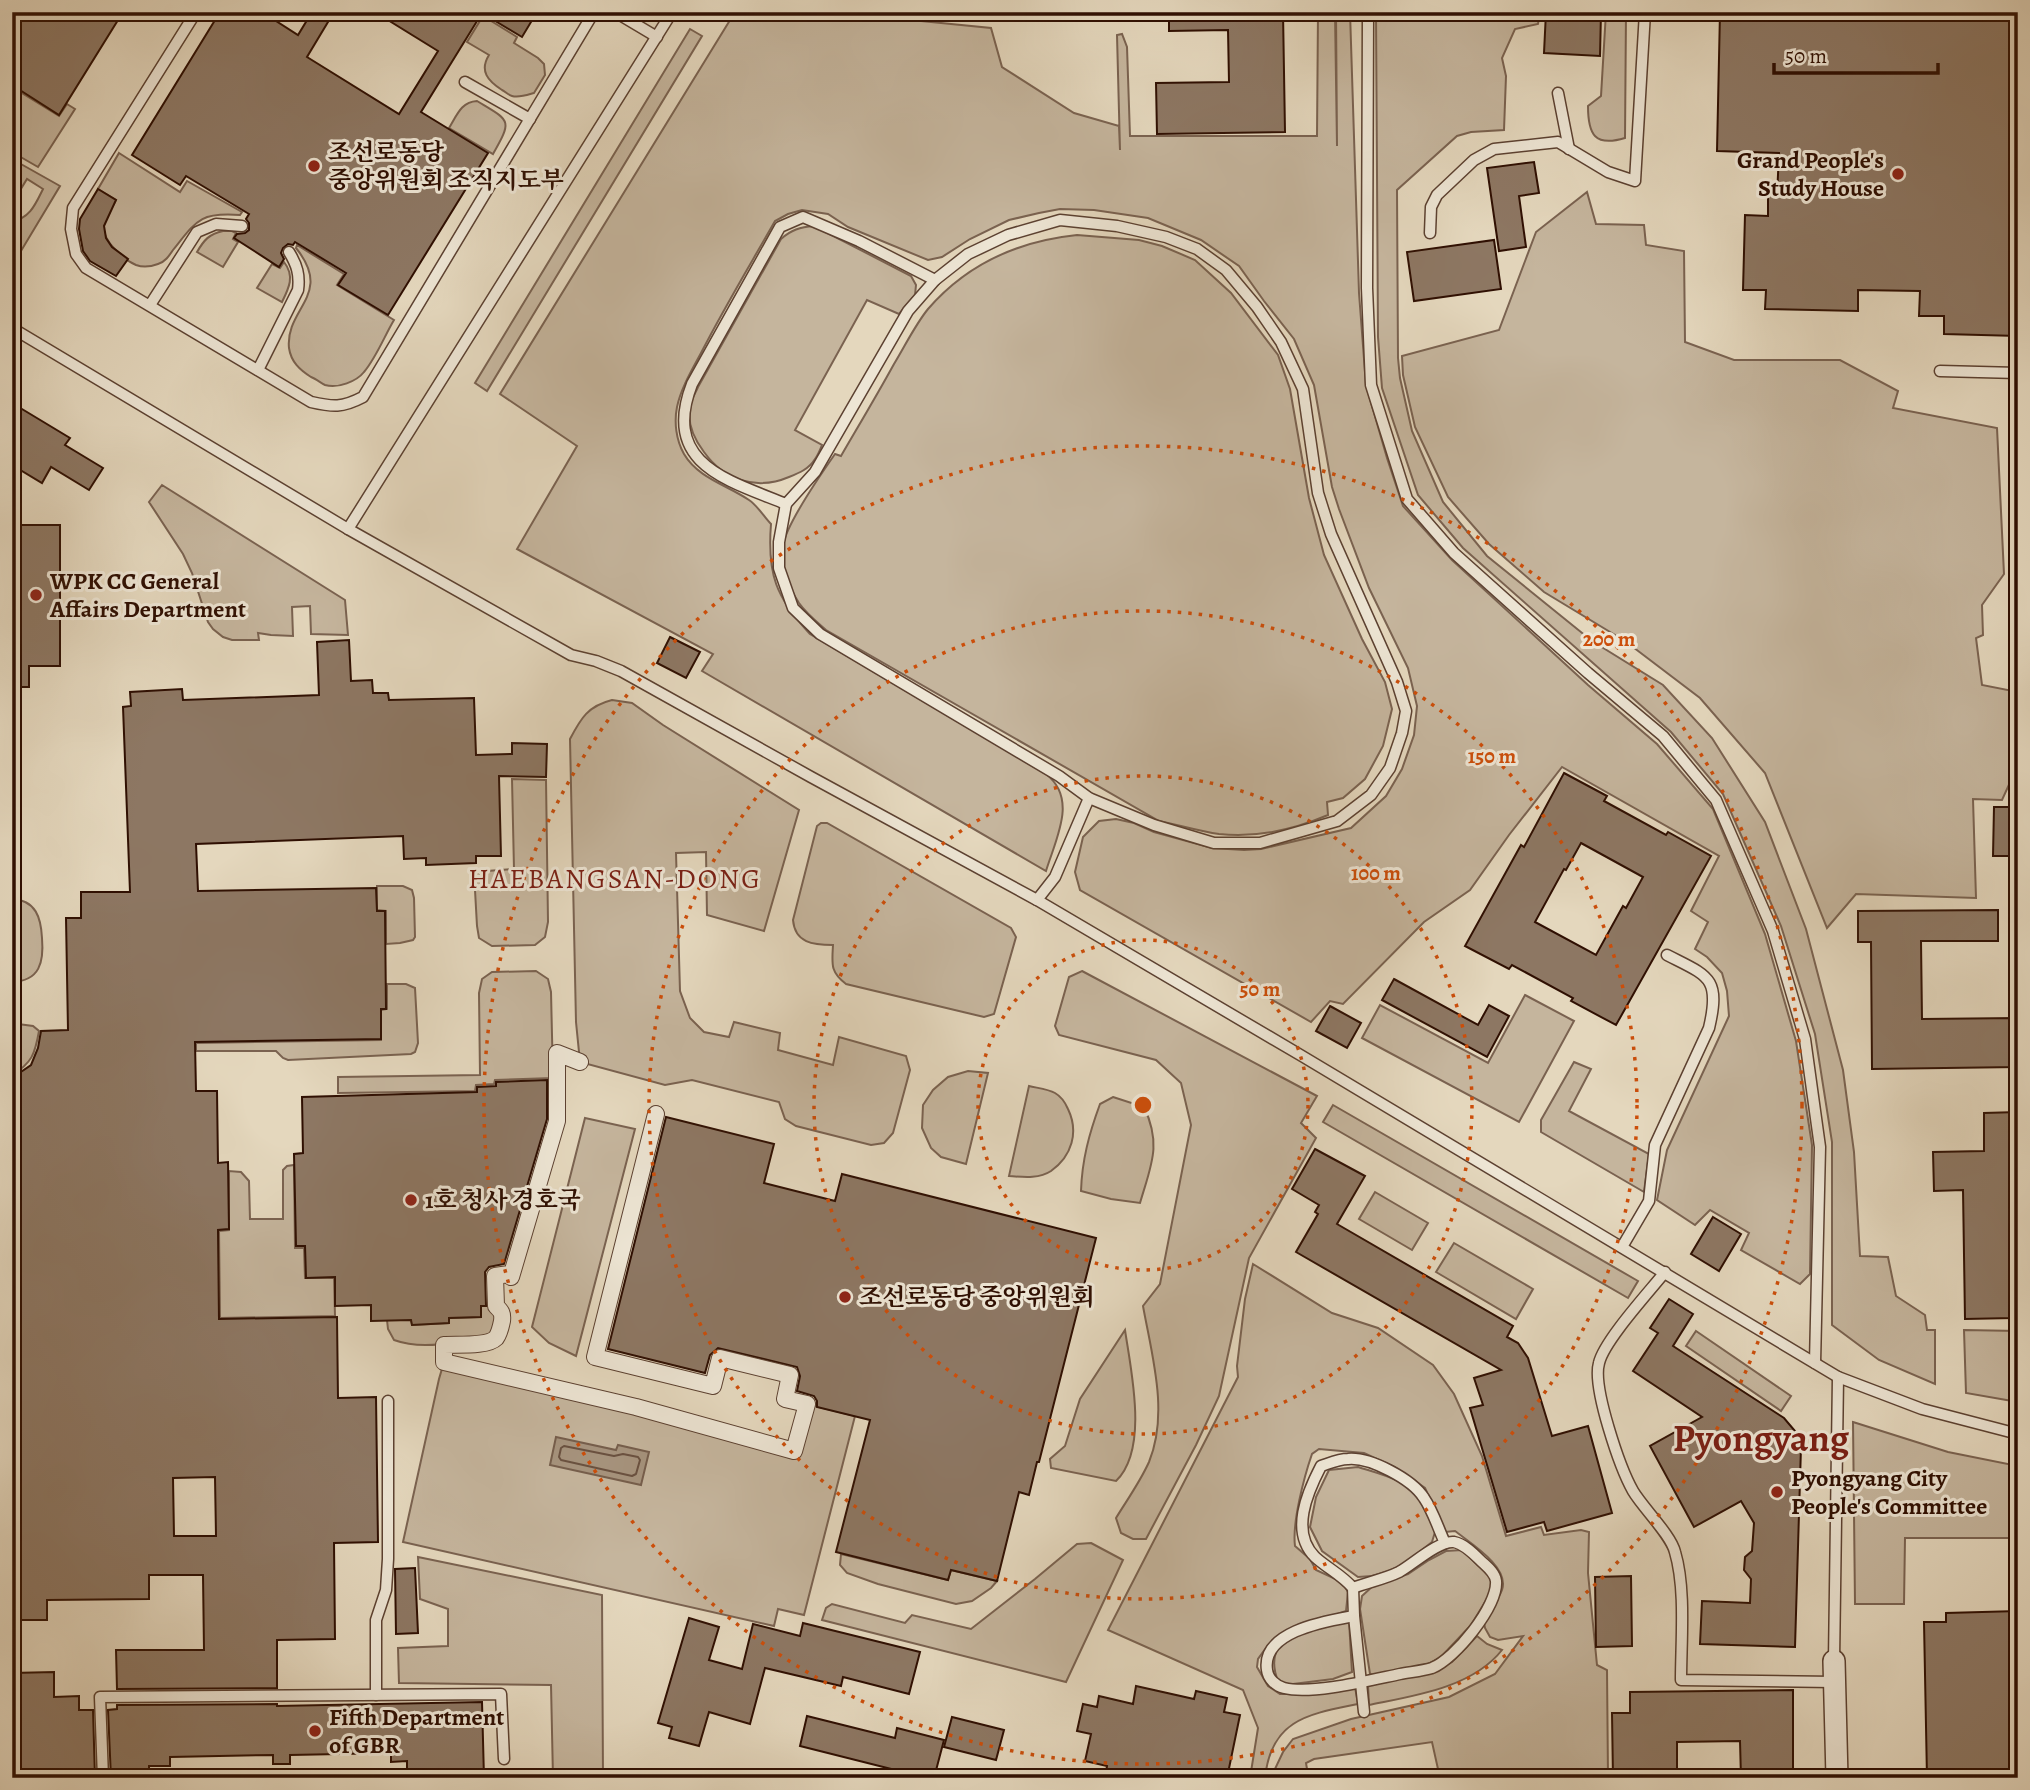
<svg xmlns="http://www.w3.org/2000/svg" width="2030" height="1790" font-family="Alegreya,'Noto Serif KR',serif">
<rect width="100%" height="100%" fill="#e4d7bd"/>
<filter id="stains"><feTurbulence type="fractalNoise" baseFrequency=".00286" numOctaves="4"/><feColorMatrix values="0 0 0 0 .2 0 0 0 0 .09 0 0 0 0 .02 0 0 0 .5 -.17"/></filter>
<radialGradient id="worn" r=".72"><stop offset=".6" stop-color="#630" stop-opacity="0"/><stop offset="1" stop-color="#630" stop-opacity=".3"/></radialGradient>
<g fill="#c5b59d" stroke="#7a6250" stroke-width="2">
<path d="M735 12H855L887 20 921 21 991 28 1002 67 1074 113 1119 126 1120 150 1117 35 1122 34 1127 47 1130 136H1317L1318 12H1335L1337 146 1336 12H1350L1359 293 1366 385 1387 458 1403 506 1452 560 1588 685 1657 744 1713 809 1765 934 1796 1041 1812 1145 1810 1274 1800 1284 1741 1250 1749 1233 1710 1210 1695 1225 1657 1200 1667 1150 1729 1016 1727 991 1722 973 1707 957 1695 949 1708 922 1691 911 1719 856 1562 767 1509 835 1470 890 1424 922 1343 1004 1330 1001 1311 1022 1080 890 1075 872 1083 837 1099 821 1116 819 1134 823 1154 832 1212 848 1244 850 1261 849 1351 828 1386 796 1402 769 1414 735 1417 706 1408 668 1369 588 1339 509 1332 487 1314 385 1294 339 1264 301 1239 266 1201 240 1148 218 1094 210 1060 209 1039 213 1009 220 970 239 942 257 928 260 848 227 828 214 802 210 788 214 775 221C750 265 724 308 701 353 692 370 681 388 677 407 674 422 676 440 684 454 698 478 727 485 749 500 758 506 764 517 771 524 767 574 776 598 810 634L1046 774C1078 799 1056 838 1046 871L702 671 713 654 517 549 577 446 500 394Z"/>
<polygon points="1376,12 1540,12 1538,24 1515,29 1502,58 1506,76 1504,130 1471,132 1457,136 1397,190 1398,358 1400,378 1412,431 1443,502 1487,556 1592,641 1663,685 1712,738 1765,822 1806,929 1843,1070 1854,1152 1860,1256 1888,1257 1896,1296 1925,1315 1927,1330 1935,1330 1935,1384 1879,1360 1832,1325 1832,1142 1815,1034 1781,926 1723,794 1671,732 1463,548 1418,495 1382,388 1378,337"/>
<path d="M1606 12H1626L1625 138C1595 147 1588 135 1588 106L1601 96Z"/>
<path d="M483 16 517 37 514 43 538 58 544 64 545 75 534 93C527 95 519 98 512 96 508 95 506 92 502 90 488 81 479 71 489 55L467 42Z"/>
<polygon points="690,29 702,36 487,391 475,383"/>
<polygon points="12,87 59,116 67,104 75,109 38,167 12,152"/>
<path d="M477 101C510 121 513 119 493 154L449 128C457 115 461 102 477 101Z"/>
<path d="M119 153 180 192 187 181 242 212 240 215C200 212 197 220 173 250 169 256 165 262 158 264 150 267 144 268 136 265 124 260 101 240 104 225 106 217 112 208 116 200L98 189Z"/>
<path d="M12 159 60 186 21 251 12 246V221C30 219 36 203 43 189L27 179 19 192 12 197Z"/>
<polygon points="1587,192 1596,224 1644,225 1646,245 1684,251 1685,342 1734,360 1840,360 1898,391 1893,408 1997,428 2004,574 1982,605 1983,635 1976,638 1982,685 2018,692 2018,765 2002,800 1973,799 1976,898 1856,894 1827,928 1765,773 1700,698 1625,641 1544,592 1489,544 1448,497 1415,427 1403,375 1402,356 1499,330 1536,232"/>
<path d="M814 226 911 276 916 285 915 295 899 314 867 300 795 430 822 445C820 450 818 455 815 459 809 469 799 473 789 477 756 491 724 480 704 452 694 439 687 424 690 407 691 400 695 394 698 387L781 239C791 230 800 227 814 226Z"/>
<path d="M223 231H232L236 233 233 239 238 242 223 267 197 252C204 240 209 234 223 231Z"/>
<path d="M1077 235 1139 240 1162 246 1195 260 1231 293 1278 355 1290 389 1309 498 1324 555 1362 639 1385 682 1392 709 1383 746 1365 779 1343 798 1327 802 1328 815C1293 830 1256 838 1219 834 1199 831 1179 825 1159 821L826 630C817 622 806 613 799 603 789 588 780 564 783 545 787 523 821 474 835 454L841 456C859 425 877 395 894 364 905 346 915 325 928 309 967 264 1019 241 1077 235Z"/>
<path d="M297 245 344 274 337 285 394 320C385 335 376 358 364 372 357 381 338 389 325 385 321 383 316 379 311 377 300 370 291 362 289 348 285 308 334 295 296 248Z"/>
<path d="M284 262C295 276 289 288 282 302L257 288 272 264 280 268Z"/>
<polygon points="162,485 345,600 348,635 311,634 310,606 292,607 293,636 271,635 258,633 259,640 232,640 223,637 213,629 208,622 192,573 183,554 149,502"/>
<path d="M612 700 632 703 663 725 799 810 764 931 707 915 706 852 676 853 680 991 690 1018 704 1032 729 1037 734 1022 780 1033 778 1050 833 1065 839 1037 906 1056 910 1070 893 1133 884 1143 871 1145 796 1126 785 1119 779 1102 692 1080 665 1085 580 1062 576 1022 570 739C581 718 588 706 612 700Z"/>
<polygon points="512,779 546,780 548,922 545,937 535,945 492,946 479,938 477,926 474,872 514,869"/>
<path d="M821 823H827L1011 928 1016 937 994 1014 984 1017 846 984C830 972 832 964 833 945 813 945 795 943 793 920L817 826Z"/>
<polygon points="377,886 403,886 412,890 414,898 415,937 413,940 400,943 386,944 386,911 377,910"/>
<path d="M12 899C36 900 41 918 42 938 44 962 40 981 12 982Z"/>
<polygon points="536,971 548,979 551,992 553,1078 495,1080 494,1084 476,1085 475,1091 338,1093 338,1077 480,1075 479,993 482,979 492,972"/>
<path d="M1082 971 1317 1096 1301 1123 1316 1138 1249 1258 1219 1396 1196 1445 1146 1539H1133L1121 1533 1116 1518C1127 1500 1140 1482 1149 1462 1169 1413 1152 1356 1143 1306L1160 1284 1191 1125 1181 1083 1156 1060 1059 1035 1055 1026 1069 977Z"/>
<polygon points="387,984 406,984 415,988 418,1043 415,1052 411,1054 288,1060 283,1058 276,1051 196,1051 196,1043 381,1040 381,1010 387,1009"/>
<polygon points="1525,995 1574,1021 1519,1122 1362,1038 1380,1005 1488,1063"/>
<path d="M18 1024 33 1026 39 1031C35 1054 32 1063 12 1075V1025Z"/>
<polygon points="1574,1062 1591,1069 1569,1111 1649,1154 1644,1192 1541,1132 1541,1120"/>
<polygon points="968,1071 988,1073 966,1164 941,1157 931,1148 922,1128 923,1105 933,1090 948,1077"/>
<path d="M1029 1086C1037 1088 1048 1089 1055 1093 1062 1097 1065 1102 1068 1109 1079 1132 1072 1156 1051 1171 1039 1179 1023 1177 1009 1176Z"/>
<path d="M1113 1097 1144 1107C1162 1145 1151 1165 1140 1203L1111 1199 1081 1191C1082 1160 1089 1134 1100 1104Z"/>
<polygon points="1333,1105 1638,1281 1628,1298 1323,1122"/>
<polygon points="585,1118 635,1129 576,1356 549,1343 532,1327"/>
<polygon points="294,1165 295,1248 304,1248 305,1278 334,1278 335,1316 220,1318 219,1231 229,1230 229,1171 241,1172 249,1181 250,1219 283,1219 283,1170 287,1166"/>
<polygon points="1375,1192 1428,1223 1412,1250 1359,1219"/>
<polygon points="1454,1243 1533,1289 1516,1319 1436,1272"/>
<path d="M1253 1264 1332 1313 1378 1328 1433 1365 1454 1394 1482 1456 1506 1536 1541 1527 1544 1535 1581 1530 1589 1532 1588 1573 1597 1665 1607 1670 1608 1778H1480L1479 1776 1440 1778 1432 1742 1314 1759 1306 1763 1308 1775H1311L1312 1778H1273L1274 1771 1283 1752 1293 1739 1351 1719 1449 1697 1495 1674 1523 1636 1498 1640 1490 1637 1485 1628 1483 1618C1489 1610 1499 1599 1502 1590 1510 1567 1470 1543 1455 1531L1445 1532 1425 1488 1395 1467 1364 1453 1319 1449 1312 1454C1304 1477 1292 1523 1295 1546L1310 1559 1316 1570 1342 1582 1348 1592 1346 1611 1281 1634 1266 1648 1258 1659 1257 1667 1268 1686 1280 1694H1309L1355 1687 1358 1704C1309 1714 1271 1719 1265 1778H1250L1258 1728 1243 1690 1108 1630 1238 1377 1237 1366 1245 1299Z"/>
<path d="M481 1306H496L498 1332C465 1340 427 1352 394 1340L388 1329 387 1320H411L412 1325 449 1323V1318L481 1317Z"/>
<path d="M1125 1330C1131 1371 1149 1449 1116 1481L1051 1468 1050 1459 1065 1446 1080 1399Z"/>
<polygon points="1964,1330 2018,1331 2018,1402 1966,1393"/>
<polygon points="1696,1331 1791,1396 1781,1411 1686,1346"/>
<polygon points="444,1362 793,1451 807,1404 855,1416 804,1615 778,1609 774,1626 403,1542 439,1379"/>
<polygon points="1853,1422 1948,1452 2018,1466 2018,1538 1905,1538 1904,1604 1855,1604"/>
<path d="M1358 1467C1380 1474 1409 1480 1421 1501 1427 1511 1431 1522 1435 1532L1432 1542 1404 1564 1389 1571 1372 1576 1358 1577 1322 1551 1310 1527 1316 1497 1329 1470Z"/>
<polygon points="1091,1543 1123,1560 1066,1682 822,1620 826,1608 832,1604 905,1623 912,1615 971,1629 1035,1579 1077,1544"/>
<polygon points="1462,1550 1492,1579 1493,1589 1471,1625 1440,1658 1428,1664 1374,1675 1370,1674 1360,1609 1362,1596 1374,1585 1408,1574 1429,1560 1446,1551"/>
<polygon points="841,1554 948,1580 951,1570 997,1581 991,1588 972,1601 956,1604 878,1584 847,1573 840,1565"/>
<polygon points="418,1557 602,1595 603,1778 553,1778 551,1685 399,1683 398,1648 448,1646 448,1609 420,1599"/>
<path d="M1349 1621 1352 1672 1333 1679 1285 1685 1278 1681C1259 1633 1314 1627 1349 1621Z"/>
<path d="M1477 1636 1487 1644 1502 1650C1472 1688 1413 1696 1369 1705L1368 1685 1433 1671 1452 1662Z"/>
</g>
<polygon fill="#a6937d" stroke="#765e4c" stroke-width="2" points="556,1437 616,1450 618,1445 649,1452 641,1485 550,1465"/>
<g fill="none" stroke-linecap="round" stroke-linejoin="round">
<polygon stroke="#6a5140" stroke-width="2" points="564,1446 614,1456 623,1454 638,1457 640,1460 636,1474 632,1476 561,1460 559,1457 561,1448"/>
</g>
<g fill="#8d7763" stroke="#2f0f02" stroke-width="2" fill-rule="evenodd">
<polygon points="12,12 123,12 59,115 12,85"/>
<polygon points="220,12 262,12 298,35 312,12 334,12 307,57 399,114 438,51 375,12 537,12 522,37 482,13 421,112 488,153 388,315 338,285 346,273 295,242 293,245 288,244 283,248 281,253 284,259 279,267 234,238 237,234 245,233 249,230 249,223 246,219 249,214 186,176 180,185 132,155"/>
<polygon points="1169,12 1283,12 1285,132 1157,134 1156,83 1229,82 1228,30 1169,31"/>
<polygon points="1546,12 1601,12 1600,56 1544,53"/>
<polygon points="1720,12 2018,12 2018,336 1944,334 1944,316 1919,316 1920,291 1858,290 1858,311 1765,309 1766,290 1743,290 1745,215 1768,216 1768,196 1777,196 1779,153 1717,151"/>
<polygon points="1534,162 1539,193 1519,196 1526,247 1499,251 1487,168"/>
<polygon points="98,189 116,200 104,226 106,238 112,247 128,259 116,276 90,261 83,251 79,229 80,219"/>
<polygon points="1494,240 1501,289 1414,301 1407,252"/>
<polygon points="12,403 70,438 65,445 103,468 89,490 51,467 42,483 12,465"/>
<polygon points="12,525 60,525 60,666 29,666 29,687 12,687"/>
<polygon points="670,637 700,652 686,678 657,663"/>
<path d="M349 640 351 681 372 680 373 693H388L389 700 474 698 476 755 512 754V743L547 744 546 777 499 776 501 856H476V863L426 865V858L404 859 403 836 196 844 198 891 376 888 377 911H385L386 1009H381V1039L195 1042 196 1091H217L218 1163 228 1162 229 1229 218 1230 219 1319 337 1317 338 1398 376 1397 378 1542 334 1543 335 1639 277 1640V1688L117 1689 116 1650H204L203 1575H149V1599L47 1600V1620H12V1078L31 1065 38 1048 41 1031 68 1030 66 918H81V892H130L123 707 131 706 130 692 182 689 183 700 319 695 317 642ZM215 1477 216 1536H174L173 1478Z"/>
<path d="M1564 773 1607 796 1604 801 1666 835 1668 832 1711 856 1616 1025 1571 1001 1573 998 1512 965 1509 969 1465 946 1521 845 1524 847ZM1581 843 1643 877 1626 908 1623 906 1596 955 1535 922 1564 869 1566 870Z"/>
<polygon points="1994,807 2012,807 2011,856 1993,856"/>
<polygon points="1998,910 1998,941 1921,941 1922,1019 2018,1018 2018,1067 1872,1069 1871,942 1858,942 1858,911"/>
<polygon points="1394,979 1478,1025 1489,1005 1509,1016 1487,1057 1382,1000"/>
<polygon points="1330,1006 1361,1023 1347,1048 1316,1031"/>
<polygon points="547,1080 547,1119 504,1264 489,1267 485,1272 486,1306 481,1306 481,1317 449,1318 449,1323 412,1325 411,1320 371,1321 371,1305 335,1306 335,1277 306,1278 305,1246 296,1246 294,1154 303,1153 302,1097 477,1092 477,1087 496,1086 496,1082"/>
<polygon points="2018,1112 2018,1207 2011,1207 2013,1318 1965,1319 1963,1190 1934,1191 1933,1152 1984,1151 1984,1113"/>
<polygon points="666,1117 774,1144 764,1183 835,1201 842,1174 1096,1238 1039,1462 1037,1462 1029,1495 1019,1492 997,1581 951,1570 948,1580 836,1552 870,1420 817,1407 817,1401 814,1396 797,1391 800,1376 797,1367 718,1348 710,1355 705,1373 608,1349"/>
<polygon points="1315,1149 1365,1176 1337,1224 1513,1326 1507,1337 1518,1343 1528,1358 1552,1436 1588,1426 1612,1513 1547,1531 1544,1522 1507,1532 1470,1408 1483,1405 1474,1378 1501,1370 1296,1252 1318,1214 1315,1212 1319,1205 1292,1189"/>
<polygon points="1713,1217 1741,1234 1719,1271 1691,1254"/>
<polygon points="1669,1299 1693,1314 1673,1346 1784,1418 1795,1431 1801,1447 1795,1647 1700,1644 1702,1601 1750,1603 1751,1579 1744,1570 1745,1557 1752,1551 1754,1523 1741,1501 1694,1527 1650,1446 1702,1417 1633,1371 1658,1333 1650,1328"/>
<polygon points="415,1568 418,1633 396,1634 395,1569"/>
<polygon points="1631,1576 1632,1646 1596,1647 1595,1577"/>
<polygon points="2018,1611 2018,1778 1927,1778 1924,1622 1946,1622 1946,1613"/>
<polygon points="689,1618 719,1627 709,1660 742,1669 753,1624 800,1636 803,1623 920,1652 909,1694 843,1677 841,1686 765,1668 750,1724 709,1712 699,1746 669,1738 672,1727 658,1723"/>
<polygon points="54,1672 54,1697 79,1696 79,1710 93,1710 95,1778 12,1778 12,1673"/>
<polygon points="1136,1686 1194,1699 1196,1691 1227,1698 1224,1712 1240,1715 1227,1778 1105,1778 1107,1766 1085,1761 1091,1734 1077,1731 1083,1704 1097,1707 1099,1696 1133,1704"/>
<polygon points="1793,1690 1793,1778 1741,1778 1740,1741 1677,1742 1677,1778 1613,1778 1612,1713 1630,1713 1630,1692"/>
<polygon points="482,1702 484,1778 407,1778 407,1761 391,1762 391,1753 290,1755 290,1764 273,1764 273,1755 170,1757 170,1766 149,1766 149,1778 111,1778 108,1710 117,1709 117,1705 277,1704 277,1706"/>
<polygon points="807,1716 895,1738 897,1728 944,1740 934,1778 927,1778 800,1746"/>
<polygon points="952,1717 1004,1730 996,1760 944,1747"/>
</g>
<g fill="none" stroke-linecap="round" stroke-linejoin="round">
<g stroke="#5c4131" stroke-width="13">
<g id="service">
<path d="M196 12 73 208 71 229 76 254 86 268 311 402C333 407 342 408 363 397L594 12"/>
<polyline points="615,12 657,37"/>
<polyline points="892,12 910,14 958,12"/>
<polyline points="1368,12 1367,288 1371,385 1407,499 1454,553 1588,673 1663,736 1716,800 1773,931 1805,1039 1820,1147 1815,1363"/>
<polyline points="465,82 530,119"/>
<polyline points="1558,93 1569,149"/>
<polygon points="1060,220 1117,226 1166,237 1197,249 1226,270 1257,307 1281,342 1303,389 1318,493 1331,534 1397,682 1406,711 1402,733 1390,768 1371,795 1337,821 1260,843 1214,843 1154,825 1089,798 1059,776 820,634 793,608 779,568 779,542 786,504 815,472 908,311 935,280 968,254 1008,235"/>
<polyline points="1430,233 1431,207 1437,195 1474,160 1494,149 1558,142 1608,172 1635,181 1645,12"/>
<polyline points="150,305 197,232 216,224 242,226"/>
<polyline points="12,328 348,529 571,655 596,661 621,671 811,777 1037,900 1302,1056 1838,1377 1922,1409 2018,1434"/>
<path d="M258 370 298 290C300 275 297 265 289 252"/>
<polyline points="1940,371 2018,373"/>
<path d="M786 504C727 480 661 464 692 384L780 227 803 217 859 241 935 280"/>
<polyline points="348,529 672,12"/>
<polyline points="1037,900 1055,877 1089,798"/>
<path d="M1622 1247 1649 1201 1655 1145 1709 1028C1721 977 1708 976 1667 955"/>
<path d="M1665 1272C1649 1292 1604 1341 1599 1363 1592 1387 1620 1468 1633 1491 1643 1508 1671 1535 1675 1552 1686 1589 1681 1641 1681 1680L1834 1682"/>
<path d="M1353 1588C1368 1582 1385 1579 1399 1572 1412 1565 1439 1540 1454 1542 1464 1544 1473 1553 1480 1560 1486 1566 1495 1572 1496 1581 1498 1606 1455 1659 1432 1668 1422 1671 1410 1672 1400 1674 1371 1680 1312 1695 1284 1688 1276 1686 1268 1679 1267 1670 1261 1631 1327 1621 1354 1616"/>
<polyline points="1834,1661 1838,1377"/>
<polyline points="376,1695 376,1620 386,1590 388,1559 388,1401"/>
<path d="M1364 1712 1354 1616 1353 1588C1342 1575 1327 1568 1315 1557 1290 1532 1307 1493 1321 1466 1330 1463 1339 1459 1348 1459 1370 1457 1412 1479 1424 1498 1433 1511 1438 1528 1445 1543"/>
<polyline points="103,1778 100,1697 501,1694 504,1759"/>
</g>
</g>
<g stroke="#5c4131" stroke-width="18">
<path id="pedestrian" d="M580 1062 557 1053V1121L511 1277 509 1274 495 1276 496 1306C501 1311 503 1313 502 1321 501 1326 499 1334 496 1338 487 1347 456 1344 444 1345V1362L636 1407 794 1451 807 1404 785 1399 790 1375 720 1358 713 1386 595 1357 656 1114"/>
</g>
<g stroke="#5c4131" stroke-width="24">
<polyline id="minor" points="1834,1661 1837,1778"/>
</g>
<use href="#service" stroke="#ede5d4" stroke-width="10"/>
<use href="#pedestrian" stroke="#ede5d4" stroke-width="16"/>
<use href="#minor" stroke="#ede5d4" stroke-width="21"/>
</g>
<g fill="none" stroke="#cc4e0a" stroke-width="3.5" stroke-dasharray="3.5 7">
<circle cx="1143" cy="1105" r="165"/>
<circle cx="1143" cy="1105" r="329"/>
<circle cx="1143" cy="1105" r="494"/>
<circle cx="1143" cy="1105" r="659"/>
</g>
<g fill="#8f2418" stroke="#ede5d4" stroke-width="2.5">
<circle cx="314" cy="166" r="7"/>
<circle cx="1898" cy="174" r="7"/>
<circle cx="36" cy="595" r="7"/>
<circle cx="411" cy="1200" r="7"/>
<circle cx="845" cy="1297" r="7"/>
<circle cx="1777" cy="1492" r="7"/>
<circle cx="315" cy="1731" r="7"/>
</g>
<g text-anchor="middle" stroke-width="6" stroke-linejoin="round" paint-order="stroke">
<g font-size="24" font-weight="bold" fill="#2f0f02" stroke="#ede5d4" text-anchor="start">
<text x="328" y="160">조선로동당<tspan x="328" dy="28">중앙위원회 조직지도부</tspan></text>
<text x="1884" y="168" text-anchor="end">Grand People's<tspan x="1884" dy="28">Study House</tspan></text>
<text x="50" y="589">WPK CC General<tspan x="50" dy="28">Affairs Department</tspan></text>
<text x="425" y="1208">1호 청사 경호국</text>
<text x="859" y="1305">조선로동당 중앙위원회</text>
<text x="1791" y="1486">Pyongyang City<tspan x="1791" dy="28">People's Committee</tspan></text>
<text x="329" y="1725">Fifth Department<tspan x="329" dy="28">of GBR</tspan></text>
</g>
<g font-size="28" letter-spacing="2" fill="#7a1f14" stroke="#ede5d4">
<text x="615" y="888">HAEBANGSAN-DONG</text>
</g>
<g font-size="38" font-weight="bold" fill="#7a1f14" stroke="#ede5d4">
<text x="1761" y="1451">Pyongyang</text>
</g>
</g>
<circle cx="1143" cy="1105" r="10" fill="#cc4e0a" stroke="#ede5d4" stroke-width="3.5"/>
<g font-size="21" text-anchor="middle" font-weight="bold" fill="#cc4e0a" stroke="#ede5d4" stroke-width="6" stroke-linejoin="round" paint-order="stroke">
<text x="1609" y="646">200 m</text>
<text x="1492" y="763">150 m</text>
<text x="1376" y="880">100 m</text>
<text x="1260" y="996">50 m</text>
</g>
<rect width="2030" height="1790" fill="none" stroke="#e4d7bd" stroke-width="42"/>
<rect x="14" y="14" width="2002" height="1762" fill="none" stroke="#2f0f02" stroke-width="3.5"/>
<rect x="21" y="21" width="1988" height="1748" fill="none" stroke="#2f0f02" stroke-width="2"/>
<path d="M1774 63v10h164v-10" fill="none" stroke="#2f0f02" stroke-width="3.5"/>
<text x="1785" y="63" font-size="21" fill="#2f0f02" stroke="#ede5d4" stroke-width="5" paint-order="stroke">50 m</text>
<rect width="100%" height="100%" filter="url(#stains)"/>
<rect width="100%" height="100%" fill="url(#worn)"/>
</svg>
